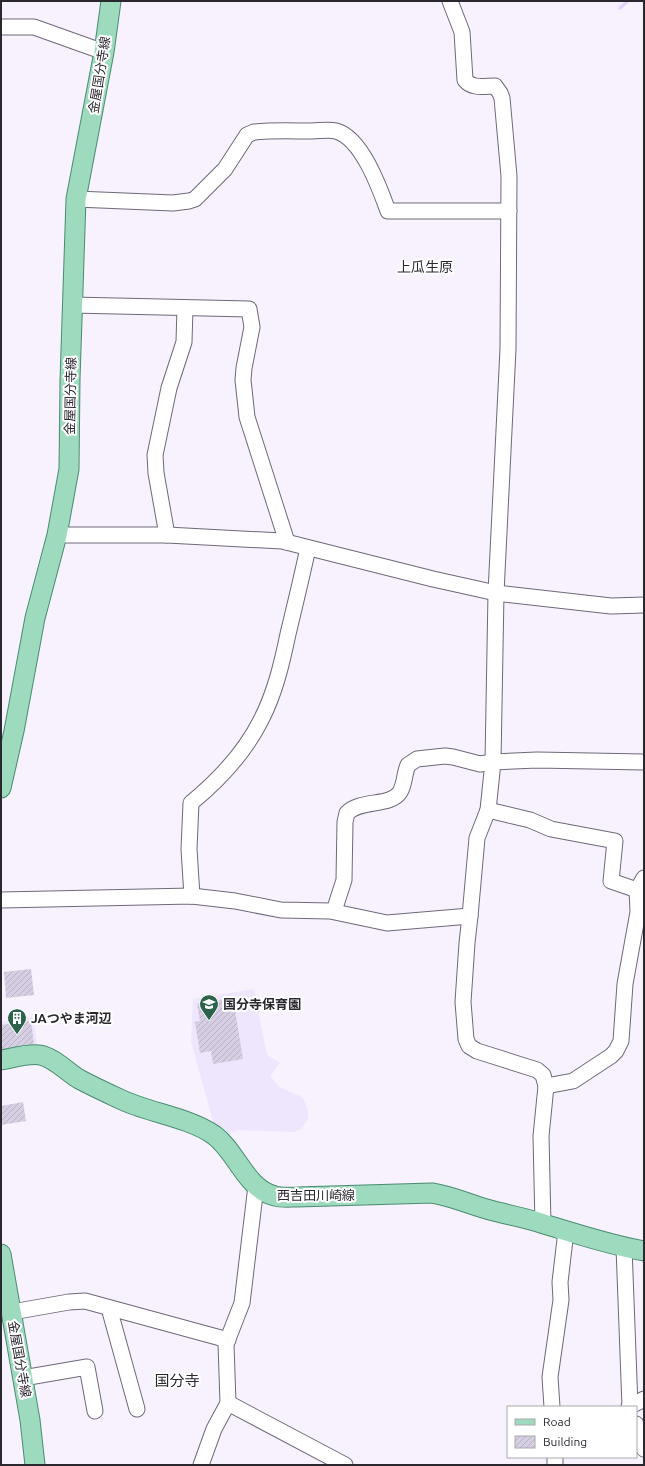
<svg xmlns="http://www.w3.org/2000/svg" width="645" height="1466" font-family="Ubuntu,'Noto Sans JP',sans-serif">
<defs>
<pattern id="building-hatch" width="6" height="6" patternUnits="userSpaceOnUse"><rect width="6" height="6" fill="#d6cfe3"/><path d="M-1 1l2-2M0 6l6-6M5 7l2-2" fill="none" stroke="#b8b2c3"/></pattern>
</defs>
<rect width="100%" height="100%" fill="#f7f2fe"/>
<g fill="#eee6fc">
<polygon points="254,989 267,1055 280,1063 270,1076 279,1087 300,1096 305,1102 308,1111 308,1119 301,1129 294,1132 238,1130 231,1133 227,1139 215,1129 191,1041 193,999"/>
<polygon points="33,1017 38,1049 1,1055 1,1022"/>
</g>
<g fill="none" stroke-linecap="round" stroke-linejoin="round">
<polyline stroke="#e4d3fd" stroke-width="3.5" points="620,8 628,1"/>
</g>
<g fill="url(#building-hatch)">
<polygon points="31,969 34,995 6,998 4,972"/>
<polygon points="233,998 243,1059 213,1064 211,1051 200,1053 195,1022 200,1021 197,1004"/>
<polygon points="31,1021 34,1044 1,1049 1,1025"/>
<polygon points="23,1102 26,1121 1,1125 1,1106"/>
</g>
<g fill="none" stroke-linecap="round" stroke-linejoin="round">
<g stroke="#6f6879" stroke-width="17">
<g id="minor">
<path d="M450 1 462 32 465 80C472 89 484 86 495 86L500 93 502 98 509 176 508 349 496 593 493 762 488 810 477 838 470 916 467 943 463 1002 466 1039 469 1046 477 1051 537 1070 543 1075 546 1086 541 1136 543 1224"/>
<polyline points="1,27 34,27 104,52"/>
<path d="M76 199 173 203 189 201 195 199 225 169 247 135 254 132C273 130 293 131 312 131 319 131 329 129 336 131 362 138 380 189 388 211H509"/>
<polyline points="72,305 249,309 252,327 244,368 243,380 247,417 287,542"/>
<polyline points="57,535 167,535 282,541 433,579 496,593 611,606 644,605"/>
<polyline points="167,535 156,473 155,455 169,388 184,342 185,308"/>
<polyline points="488,810 530,820 551,829 615,841 611,881 637,890"/>
<path d="M192 896 189 849 191 803C219 780 245 752 261 720 275 693 282 663 288 634 295 605 302 576 308 548"/>
<polyline points="1,900 192,896 235,901 281,910 330,911 387,923 470,916"/>
<path d="M334 911 344 880 345 822 347 813C360 799 391 807 400 792 405 784 404 774 408 765L417 759 445 756 453 757 480 764 493 762 537 760 644 762"/>
<polyline points="546,1086 573,1081 611,1056 616,1051 621,1041 625,984 638,912 637,890 644,878"/>
<polyline points="624,1247 630,1407"/>
<polyline points="109,1308 137,1409"/>
<polyline points="12,1312 69,1302 85,1301 228,1340"/>
<polyline points="23,1378 87,1367 95,1411"/>
<polyline points="228,1403 345,1465"/>
<polyline points="552,1407 550,1377 561,1300 560,1282 566,1231"/>
<polyline points="629,1407 644,1399"/>
<polyline points="636,1424 644,1449"/>
<polyline points="555,1457 555,1465"/>
<polyline points="201,1465 214,1429 228,1403 226,1344 242,1303 256,1186"/>
</g>
</g>
<g stroke="#4a8c70" stroke-width="21">
<g id="major">
<polyline points="1,788 14,731 35,618 57,535 69,469 70,380 76,199 104,52 111,1"/>
<path d="M1 1060C13 1058 28 1053 40 1055 55 1058 67 1072 79 1079 92 1086 107 1093 120 1099 149 1113 188 1117 214 1135 237 1152 246 1189 275 1196 282 1198 290 1197 297 1197L432 1193C452 1196 471 1205 490 1210 508 1215 526 1218 544 1224 577 1234 610 1245 644 1251"/>
<polyline points="1,1254 30,1420 35,1465"/>
</g>
</g>
<use href="#minor" stroke="#fff" stroke-width="15"/>
<use href="#major" stroke="#9ddabe" stroke-width="19"/>
</g>
<defs>
<g id="school-pin" transform="scale(1)"><path d="M0 17L-7.5 6A9.5 9.5 0 1 1 7.5 6Z" fill="#2c634a" stroke="#fff"/><path d="M0-5L7-2L0 1L-7-2ZM-4 1L0 2.5L4 1V4Q0 6-4 4Z" fill="#fff"/></g>
<g id="building-pin" transform="scale(1)"><path d="M0 17L-7.5 6A9.5 9.5 0 1 1 7.5 6Z" fill="#2c634a" stroke="#fff"/><path d="M-4-6H4V6H1V3H-1V6H-4ZM-2.5-4.3h1.7v1.8h-1.7ZM.8-4.3h1.7v1.8H.8ZM-2.5-1h1.7V.8h-1.7ZM.8-1h1.7V.8H.8Z" fill="#fff"/></g>
</defs>
<g fill-rule="evenodd">
<use href="#school-pin" x="209" y="1004"/>
<use href="#building-pin" x="17" y="1018"/>
</g>
<g text-anchor="middle" stroke-width="4" stroke-linejoin="round" paint-order="stroke">
<g font-size="13" fill="#2a272f" stroke="#fff">
<text transform="translate(99 75) rotate(-81)" y="5">金屋国分寺線</text>
<text transform="translate(70 396) rotate(-89)" y="5">金屋国分寺線</text>
<text x="316" y="1200">西吉田川崎線</text>
<text transform="translate(20 1359) rotate(80)" y="5">金屋国分寺線</text>
</g>
<g font-size="13" font-weight="bold" fill="#2a272f" stroke="#fff" text-anchor="start">
<text x="223" y="1009">国分寺保育園</text>
<text x="31" y="1023">JAつやま河辺</text>
</g>
<g font-size="14" fill="#2a272f" stroke="#fff">
<text x="425" y="272">上瓜生原</text>
</g>
<g font-size="15" fill="#2a272f" stroke="#fff">
<text x="177" y="1386">国分寺</text>
</g>
</g>
<rect width="645" height="1466" fill="none" stroke="#2a272f" stroke-width="4"/>
<rect x="507" y="1406" width="130" height="52" fill="#ffffff" stroke="#aaa9ac"/>
<rect x="515" y="1419" width="20" height="6" fill="#9ddabe" stroke="#aaa9ac"/>
<text x="543" y="1426" font-size="12" fill="#2a272f">Road</text>
<rect x="515" y="1436" width="20" height="12" fill="url(#building-hatch)" stroke="#aaa9ac"/>
<text x="543" y="1446" font-size="12" fill="#2a272f">Building</text>
</svg>
